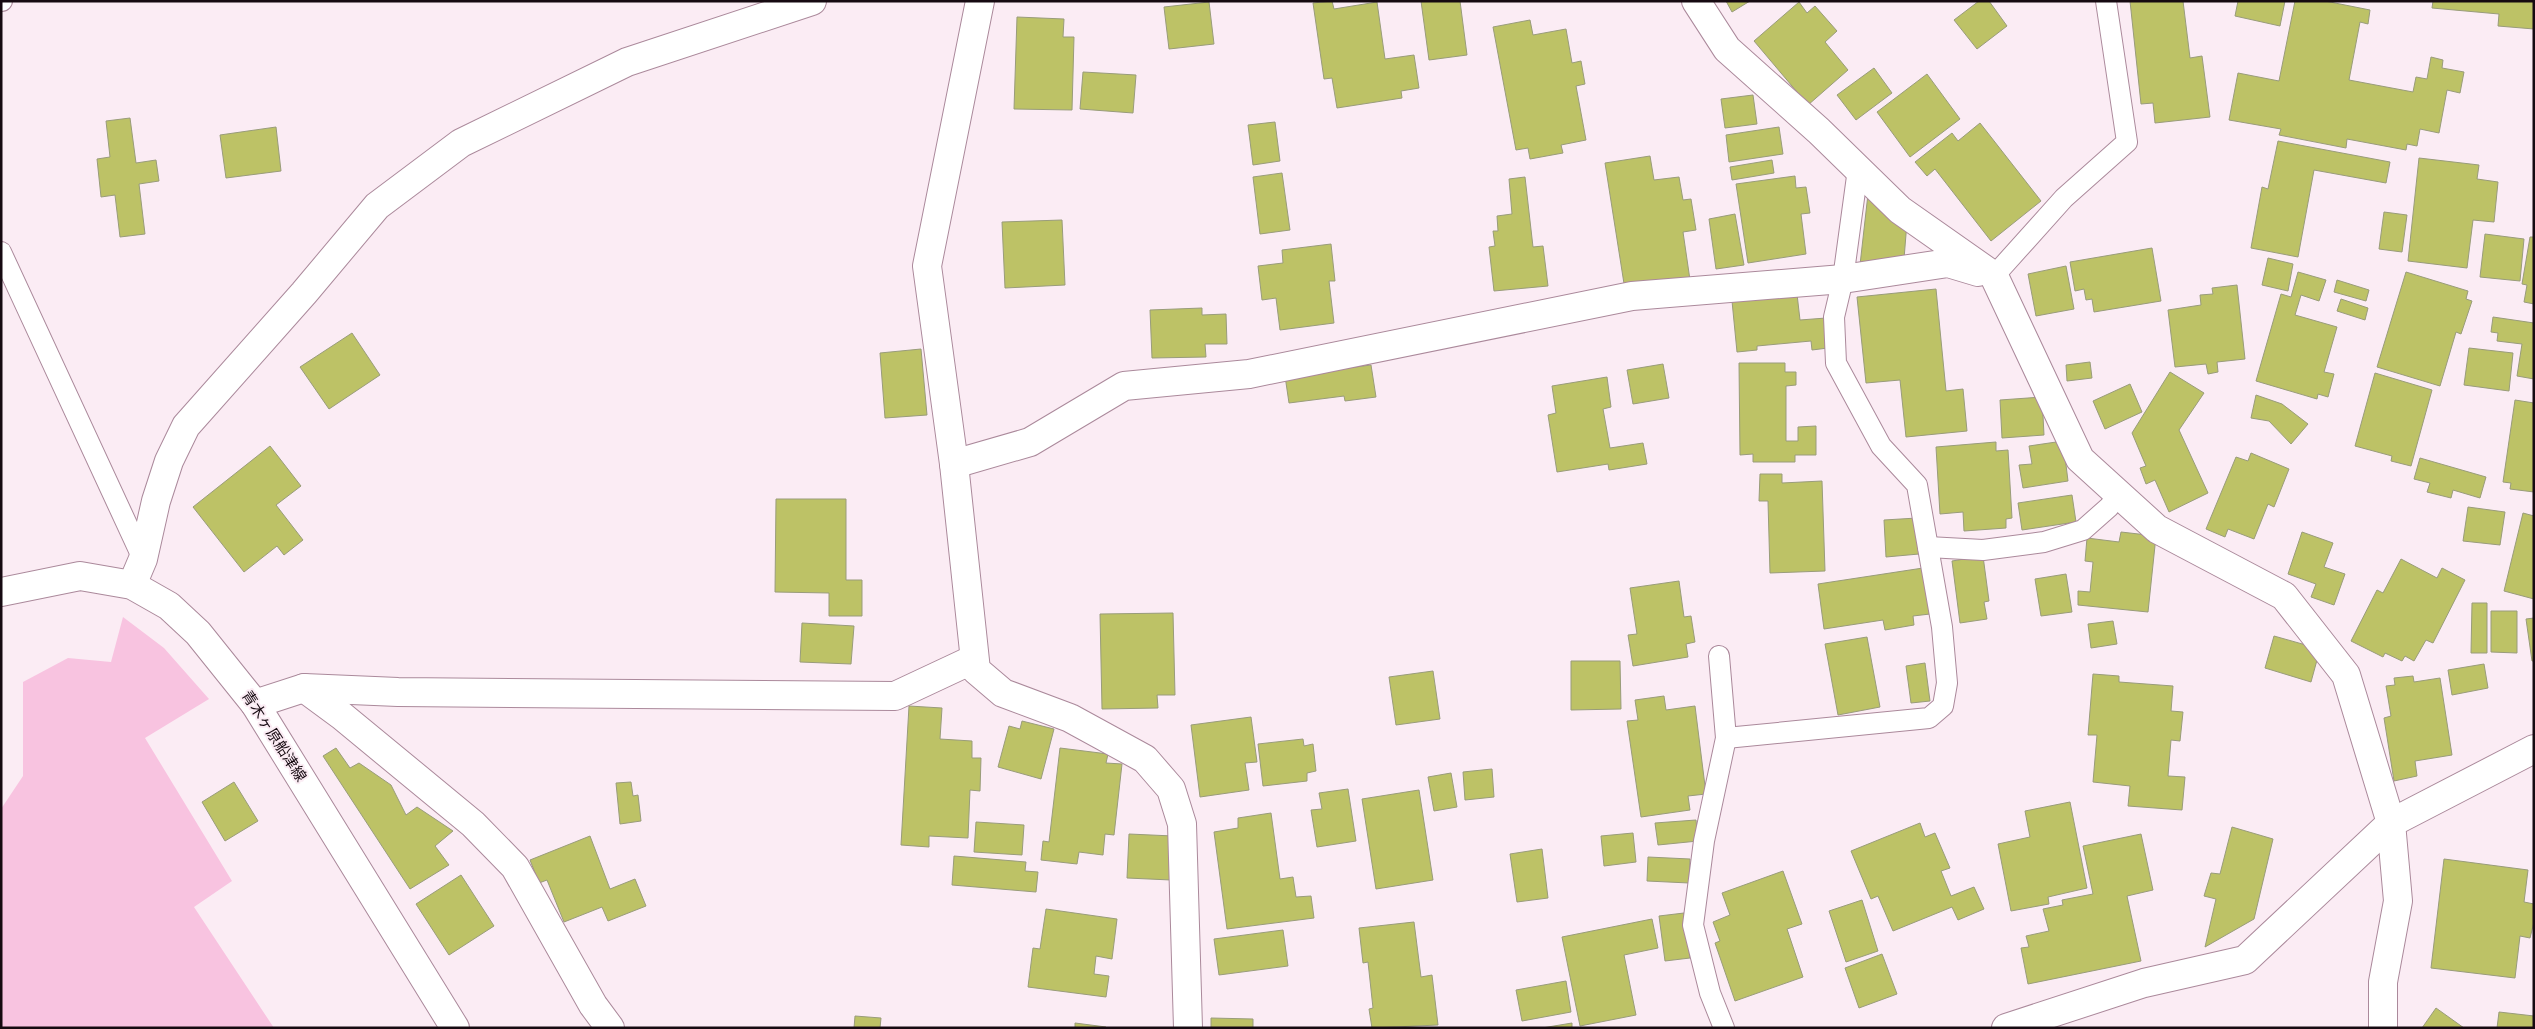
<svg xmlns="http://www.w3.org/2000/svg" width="2535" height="1029" font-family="'Source Sans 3','Noto Sans JP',sans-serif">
<rect width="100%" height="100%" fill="#fbecf4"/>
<polygon fill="#f8c3e0" points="123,617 164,648 209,699 145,738 232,881 194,907 274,1028 1,1028 1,809 23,776 23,682 68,658 111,662"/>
<g fill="#bdc266" stroke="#999c7a">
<polygon points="1332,1 1334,9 1377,2 1385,59 1414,55 1419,88 1401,91 1402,98 1337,108 1332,78 1324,79 1313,3"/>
<polygon points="1421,1 1460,1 1467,55 1429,60"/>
<polygon points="1726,1 1750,1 1732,12"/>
<polygon points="1979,1 1989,1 2007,26 1977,49 1954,20"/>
<polygon points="2130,1 2183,1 2190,58 2202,56 2210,117 2155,123 2153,103 2141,104"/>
<polygon points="2238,1 2285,1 2280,26 2235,16"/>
<polygon points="2295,1 2325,1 2370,10 2368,24 2360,22 2349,80 2413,92 2416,77 2427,79 2431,57 2443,60 2442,68 2464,72 2460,93 2447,90 2439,133 2420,129 2417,146 2407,144 2406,150 2347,139 2346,148 2279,135 2281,129 2229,120 2238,73 2279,81"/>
<polygon points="2433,1 2534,1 2534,29 2498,26 2499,14 2432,8"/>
<polygon points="1209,2 1214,44 1169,49 1164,7"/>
<polygon points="1799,2 1807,13 1815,6 1837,31 1825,42 1848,70 1808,105 1754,41"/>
<polygon points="1017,17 1064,19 1063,37 1074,37 1072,110 1014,109"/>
<polygon points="1530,20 1533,35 1566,29 1572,63 1581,61 1585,84 1576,86 1586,140 1561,145 1563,153 1530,159 1528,148 1516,150 1493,27"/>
<polygon points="1874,68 1892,93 1856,120 1837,95"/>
<polygon points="1083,72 1136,75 1133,113 1080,109"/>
<polygon points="1927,74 1960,119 1910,157 1877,112"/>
<polygon points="1753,95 1757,124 1725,128 1721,99"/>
<polygon points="130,118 136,163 156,160 159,181 139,184 145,234 120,237 115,195 101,197 97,159 110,157 106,121"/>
<polygon points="1275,122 1280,161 1253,165 1248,125"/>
<polygon points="1980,123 2041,201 1991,241 1935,169 1927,176 1915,162 1952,133 1958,141"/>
<polygon points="276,127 281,171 226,178 220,135"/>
<polygon points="1779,127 1783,154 1729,162 1726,135"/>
<polygon points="2278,141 2390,162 2386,183 2314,170 2298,257 2251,248 2262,187 2268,189"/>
<polygon points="1650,156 1654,180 1679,177 1683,200 1691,199 1696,230 1683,232 1690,280 1625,290 1605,163"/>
<polygon points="2419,158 2479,165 2477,179 2498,182 2494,222 2473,220 2467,268 2408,261"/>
<polygon points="1772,160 1774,173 1732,180 1730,167"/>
<polygon points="1282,173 1290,230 1260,234 1253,177"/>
<polygon points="1795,176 1796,188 1806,187 1810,213 1801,214 1806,254 1748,263 1736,184"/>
<polygon points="1525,177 1533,247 1543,246 1548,286 1494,291 1489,247 1495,246 1493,231 1498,231 1497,216 1512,214 1509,179"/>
<polygon points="1868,194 1907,222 1904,259 1860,265"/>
<polygon points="2384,212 2407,215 2402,252 2379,249"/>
<polygon points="1735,214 1744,265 1716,269 1709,219"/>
<polygon points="1062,220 1065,285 1005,288 1002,222"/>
<polygon points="2485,234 2524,239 2520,281 2480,277"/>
<polygon points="2530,237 2534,237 2534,304 2524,302 2527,285 2522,284"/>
<polygon points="1331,244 1335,281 1329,281 1334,323 1280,330 1276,298 1262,300 1258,266 1283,263 1282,250"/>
<polygon points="2152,248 2161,301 2094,312 2092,299 2086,300 2084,289 2075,291 2070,262"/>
<polygon points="2268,258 2293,264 2288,291 2262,285"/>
<polygon points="2066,266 2074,309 2036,316 2028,274"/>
<polygon points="2298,272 2326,280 2319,301 2301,295 2295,315 2337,327 2324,372 2334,374 2328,397 2318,394 2317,399 2256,381 2281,294 2291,297"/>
<polygon points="2406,272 2468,291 2466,299 2472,301 2461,334 2456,332 2440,386 2377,367"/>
<polygon points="2337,280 2369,290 2366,301 2334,292"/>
<polygon points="2237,285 2245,359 2217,362 2218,372 2208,374 2206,364 2175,367 2168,310 2201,305 2200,295 2213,294 2212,288"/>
<polygon points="1936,289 1946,391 1963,389 1967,431 1906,437 1900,380 1866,383 1857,297"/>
<polygon points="1797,294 1800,320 1826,318 1828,348 1812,350 1811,341 1757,346 1757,350 1737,352 1732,301"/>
<polygon points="2341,299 2368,308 2365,320 2337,311"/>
<polygon points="1202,308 1202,315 1226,314 1227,344 1205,344 1206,357 1152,358 1150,310"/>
<polygon points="2493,317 2534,323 2534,379 2517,376 2522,344 2497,341 2498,333 2491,332"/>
<polygon points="352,333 380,375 329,409 300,367"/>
<polygon points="2469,348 2513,353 2509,391 2464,385"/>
<polygon points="921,349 927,415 885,418 880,353"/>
<polygon points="2090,362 2092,378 2067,381 2066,365"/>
<polygon points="1739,363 1785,363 1785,372 1796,372 1796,385 1786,386 1786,441 1798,441 1798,427 1816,426 1816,455 1795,455 1795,462 1753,462 1753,454 1740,455"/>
<polygon points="1663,364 1669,398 1633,404 1627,370"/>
<polygon points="1371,365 1376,397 1345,401 1344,396 1289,403 1285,376"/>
<polygon points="2170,372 2204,393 2179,430 2208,493 2169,512 2155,480 2146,484 2140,468 2146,466 2132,433"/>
<polygon points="2375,373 2432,390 2411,466 2391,461 2392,456 2355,446"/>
<polygon points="1607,377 1611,407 1603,409 1610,448 1643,443 1647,464 1609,470 1608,464 1557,472 1548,415 1556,413 1552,386"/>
<polygon points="2130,384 2142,412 2105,429 2093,401"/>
<polygon points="2256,395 2282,404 2308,424 2291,444 2269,421 2251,418"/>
<polygon points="2042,397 2044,435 2002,438 2000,400"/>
<polygon points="2515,400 2534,403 2534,492 2510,489 2511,483 2503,482"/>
<polygon points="2063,441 2068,481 2023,488 2019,465 2032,464 2029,446"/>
<polygon points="1996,442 1996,451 2008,450 2012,518 2006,519 2006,528 1964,531 1963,512 1940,514 1936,447"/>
<polygon points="270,446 301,486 276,505 303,540 284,555 277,546 244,572 193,507"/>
<polygon points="2251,453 2289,469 2274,507 2268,504 2254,539 2228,529 2225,537 2206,529 2236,457 2248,461"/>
<polygon points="2420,458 2486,477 2480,498 2453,490 2451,498 2427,492 2430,483 2414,479"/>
<polygon points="1760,474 1782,474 1782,483 1822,481 1825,571 1770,573 1768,501 1759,501"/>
<polygon points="2072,495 2076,522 2022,530 2018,503"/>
<polygon points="776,499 846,499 846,580 862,580 862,616 829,616 829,593 775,592"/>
<polygon points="2468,507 2505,512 2500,545 2463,541"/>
<polygon points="2523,513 2534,516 2534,599 2504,591"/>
<polygon points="1917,518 1919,554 1886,557 1884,520"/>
<polygon points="2121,532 2156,536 2148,612 2078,605 2078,591 2090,592 2093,562 2085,561 2087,538 2119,542"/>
<polygon points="2302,532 2333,543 2324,567 2345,574 2334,605 2311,597 2316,584 2288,574"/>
<polygon points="1983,556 1989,601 1984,602 1987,619 1960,623 1952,561"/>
<polygon points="2401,559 2437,578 2442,568 2465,580 2433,643 2426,640 2414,661 2405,656 2402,661 2385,653 2383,657 2351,641 2377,590 2383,593"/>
<polygon points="1923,568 1930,614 1913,616 1914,625 1885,630 1883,620 1824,629 1818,584"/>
<polygon points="2066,574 2072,612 2041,616 2035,579"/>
<polygon points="1679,581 1684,617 1691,616 1695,642 1686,644 1688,657 1633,666 1628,635 1637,634 1630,588"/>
<polygon points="2472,603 2487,603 2487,653 2471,653"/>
<polygon points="2491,611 2517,611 2517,653 2491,652"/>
<polygon points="1173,613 1175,695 1157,695 1158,708 1102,709 1100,614"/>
<polygon points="2534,618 2534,661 2532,661 2526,619"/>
<polygon points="2113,621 2117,644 2091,648 2088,624"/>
<polygon points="802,623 854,626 851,664 800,662"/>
<polygon points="2274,636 2320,649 2311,682 2265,668"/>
<polygon points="1867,637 1880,707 1838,715 1825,644"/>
<polygon points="1571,661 1620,661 1621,709 1571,710"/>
<polygon points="1925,663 1930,701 1911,703 1906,666"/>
<polygon points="2484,664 2488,688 2452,695 2448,670"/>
<polygon points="1433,671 1440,719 1396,725 1389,677"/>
<polygon points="2093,674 2119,676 2119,682 2173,686 2171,711 2183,712 2180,741 2171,740 2168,776 2185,777 2182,810 2128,806 2130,786 2093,782 2097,735 2088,735"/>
<polygon points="2413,676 2414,682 2440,678 2452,755 2415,761 2417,776 2394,781 2384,718 2391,716 2386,686 2395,685 2394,678"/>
<polygon points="1664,696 1666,710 1695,706 1706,794 1688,796 1690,810 1641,817 1627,721 1638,720 1635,700"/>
<polygon points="909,706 942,708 940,739 972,741 972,758 981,758 980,791 970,790 968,838 929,836 929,847 901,845"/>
<polygon points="1251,717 1257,762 1245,763 1249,790 1200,797 1191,725"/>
<polygon points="1022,721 1054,729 1041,779 998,767 1009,726 1020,729"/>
<polygon points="1303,739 1304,746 1313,744 1316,771 1307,773 1307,781 1263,786 1258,744"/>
<polygon points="336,748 350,768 359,763 391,785 406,815 417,807 453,831 435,846 449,865 410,889 323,756"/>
<polygon points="1060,748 1108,754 1106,763 1122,764 1114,835 1105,834 1103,855 1079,852 1077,864 1041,860 1043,841 1049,842"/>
<polygon points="1492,769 1494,797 1465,800 1463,772"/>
<polygon points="1451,773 1457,807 1434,811 1428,777"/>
<polygon points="234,782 258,821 225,841 202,802"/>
<polygon points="631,782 633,796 638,795 641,821 620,824 616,783"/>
<polygon points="1348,789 1356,841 1317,847 1311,810 1322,809 1319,793"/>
<polygon points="1419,790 1433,880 1376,889 1362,799"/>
<polygon points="2070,802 2087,888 2048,897 2049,904 2011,911 1998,844 2030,837 2025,811"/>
<polygon points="1271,813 1280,879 1293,877 1296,897 1311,896 1314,918 1227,929 1214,832 1238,828 1238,818"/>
<polygon points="1696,820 1698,841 1658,845 1655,823"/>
<polygon points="976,822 1024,825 1022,855 974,852"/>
<polygon points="1920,823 1925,837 1935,833 1950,868 1941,871 1951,896 1974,887 1984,909 1958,920 1952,907 1893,931 1878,896 1871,899 1851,851"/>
<polygon points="2232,827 2273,839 2254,919 2205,947 2216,899 2204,896 2211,873 2220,874"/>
<polygon points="1633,833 1636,862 1604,866 1601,836"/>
<polygon points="1129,834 1173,836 1171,880 1127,878"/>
<polygon points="2141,834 2153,890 2127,896 2141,961 2028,984 2021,948 2029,947 2026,936 2049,931 2043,909 2063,905 2062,900 2093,894 2083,846"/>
<polygon points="590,836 610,889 635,879 646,906 608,921 602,907 564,922 547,880 539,883 530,860"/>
<polygon points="1542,849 1548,898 1517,902 1510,854"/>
<polygon points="954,856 1026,862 1025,871 1038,872 1036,892 952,885"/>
<polygon points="1648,857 1690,859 1689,883 1647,881"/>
<polygon points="2444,859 2528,870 2524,902 2534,904 2534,922 2530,938 2520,936 2515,978 2431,968"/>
<polygon points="1783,871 1802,924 1787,929 1803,977 1735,1001 1715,943 1720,941 1713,922 1730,915 1722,893"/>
<polygon points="461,875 494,926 449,955 416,904"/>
<polygon points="1862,900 1878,951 1846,962 1829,911"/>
<polygon points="1046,909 1117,919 1112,959 1096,956 1094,974 1109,976 1106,997 1028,987 1033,948 1040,949"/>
<polygon points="1684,913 1690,958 1665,961 1659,916"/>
<polygon points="1652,919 1658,948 1624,955 1636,1015 1580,1026 1562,937"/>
<polygon points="1414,922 1421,977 1432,975 1438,1025 1372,1028 1369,1009 1373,1008 1368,962 1363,963 1359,928"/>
<polygon points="1283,930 1288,966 1219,975 1214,939"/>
<polygon points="1882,954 1897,994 1859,1008 1845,968"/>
<polygon points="1566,981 1571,1012 1522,1021 1516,990"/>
<polygon points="2436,1008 2464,1028 2422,1028"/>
<polygon points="2499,1012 2534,1016 2534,1028 2497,1028"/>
<polygon points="855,1016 881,1018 880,1028 854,1028"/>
<polygon points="1211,1018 1253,1019 1253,1028 1211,1028"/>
<polygon points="1075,1023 1106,1027 1106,1028 1075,1028"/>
<polygon points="1572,1023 1572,1028 1542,1028"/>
</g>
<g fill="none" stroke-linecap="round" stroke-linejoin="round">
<g stroke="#ab899b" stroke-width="22">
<g id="lane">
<polyline points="1,1 2,1"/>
<polyline points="1,252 143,559"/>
<polyline points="1994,276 2064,198 2127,142 2106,1"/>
<polyline points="1928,547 1983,550 2044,542 2083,530 2109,507 2119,494"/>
<polyline points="1719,656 1726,738 1704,841 1693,925 1710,993 1724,1028"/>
<polyline points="1726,738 1929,718 1943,706 1947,683 1942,627 1917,485 1881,446 1836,363 1834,317 1843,279 1858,169"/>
</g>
</g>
<g stroke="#ab899b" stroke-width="30">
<g id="street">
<polyline points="980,1 927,266 954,464 976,670 1003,693 1070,718 1145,759 1171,789 1182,824 1188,1028"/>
<polyline points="1696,1 1727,49 1819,131 1900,210 1994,276 2080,459 2157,529 2284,596 2346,675 2391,823 2398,901 2383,982 2383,1028"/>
<polyline points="954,464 1030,442 1124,386 1249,374 1632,296 1843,279 1948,263 1978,272"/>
<polyline points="304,688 342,716 473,824 515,867 593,1005 610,1028"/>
<polyline points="255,704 304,688 398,692 895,696 974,659"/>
<polyline points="2006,1028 2144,983 2245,960 2391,823 2534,749"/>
</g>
</g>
<g stroke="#ab899b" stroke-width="30">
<g id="secondary">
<polyline points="132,585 143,559 156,501 169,461 186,426 304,293 377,206 461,143 627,62 812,1"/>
<polyline points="1,592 80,576 132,585 169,606 198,633 255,704 455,1028"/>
</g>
</g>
<use href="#lane" stroke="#fff" stroke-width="20"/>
<use href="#street" stroke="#fff" stroke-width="28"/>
<use href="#secondary" stroke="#fff" stroke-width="28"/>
</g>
<g text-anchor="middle" stroke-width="4" stroke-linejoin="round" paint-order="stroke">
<g font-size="15" fill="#160a11" stroke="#fbecf4">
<text transform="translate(274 736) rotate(57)" y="5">青木ヶ原船津線</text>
</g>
</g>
<rect width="2535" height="1029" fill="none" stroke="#160a11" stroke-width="5"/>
</svg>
